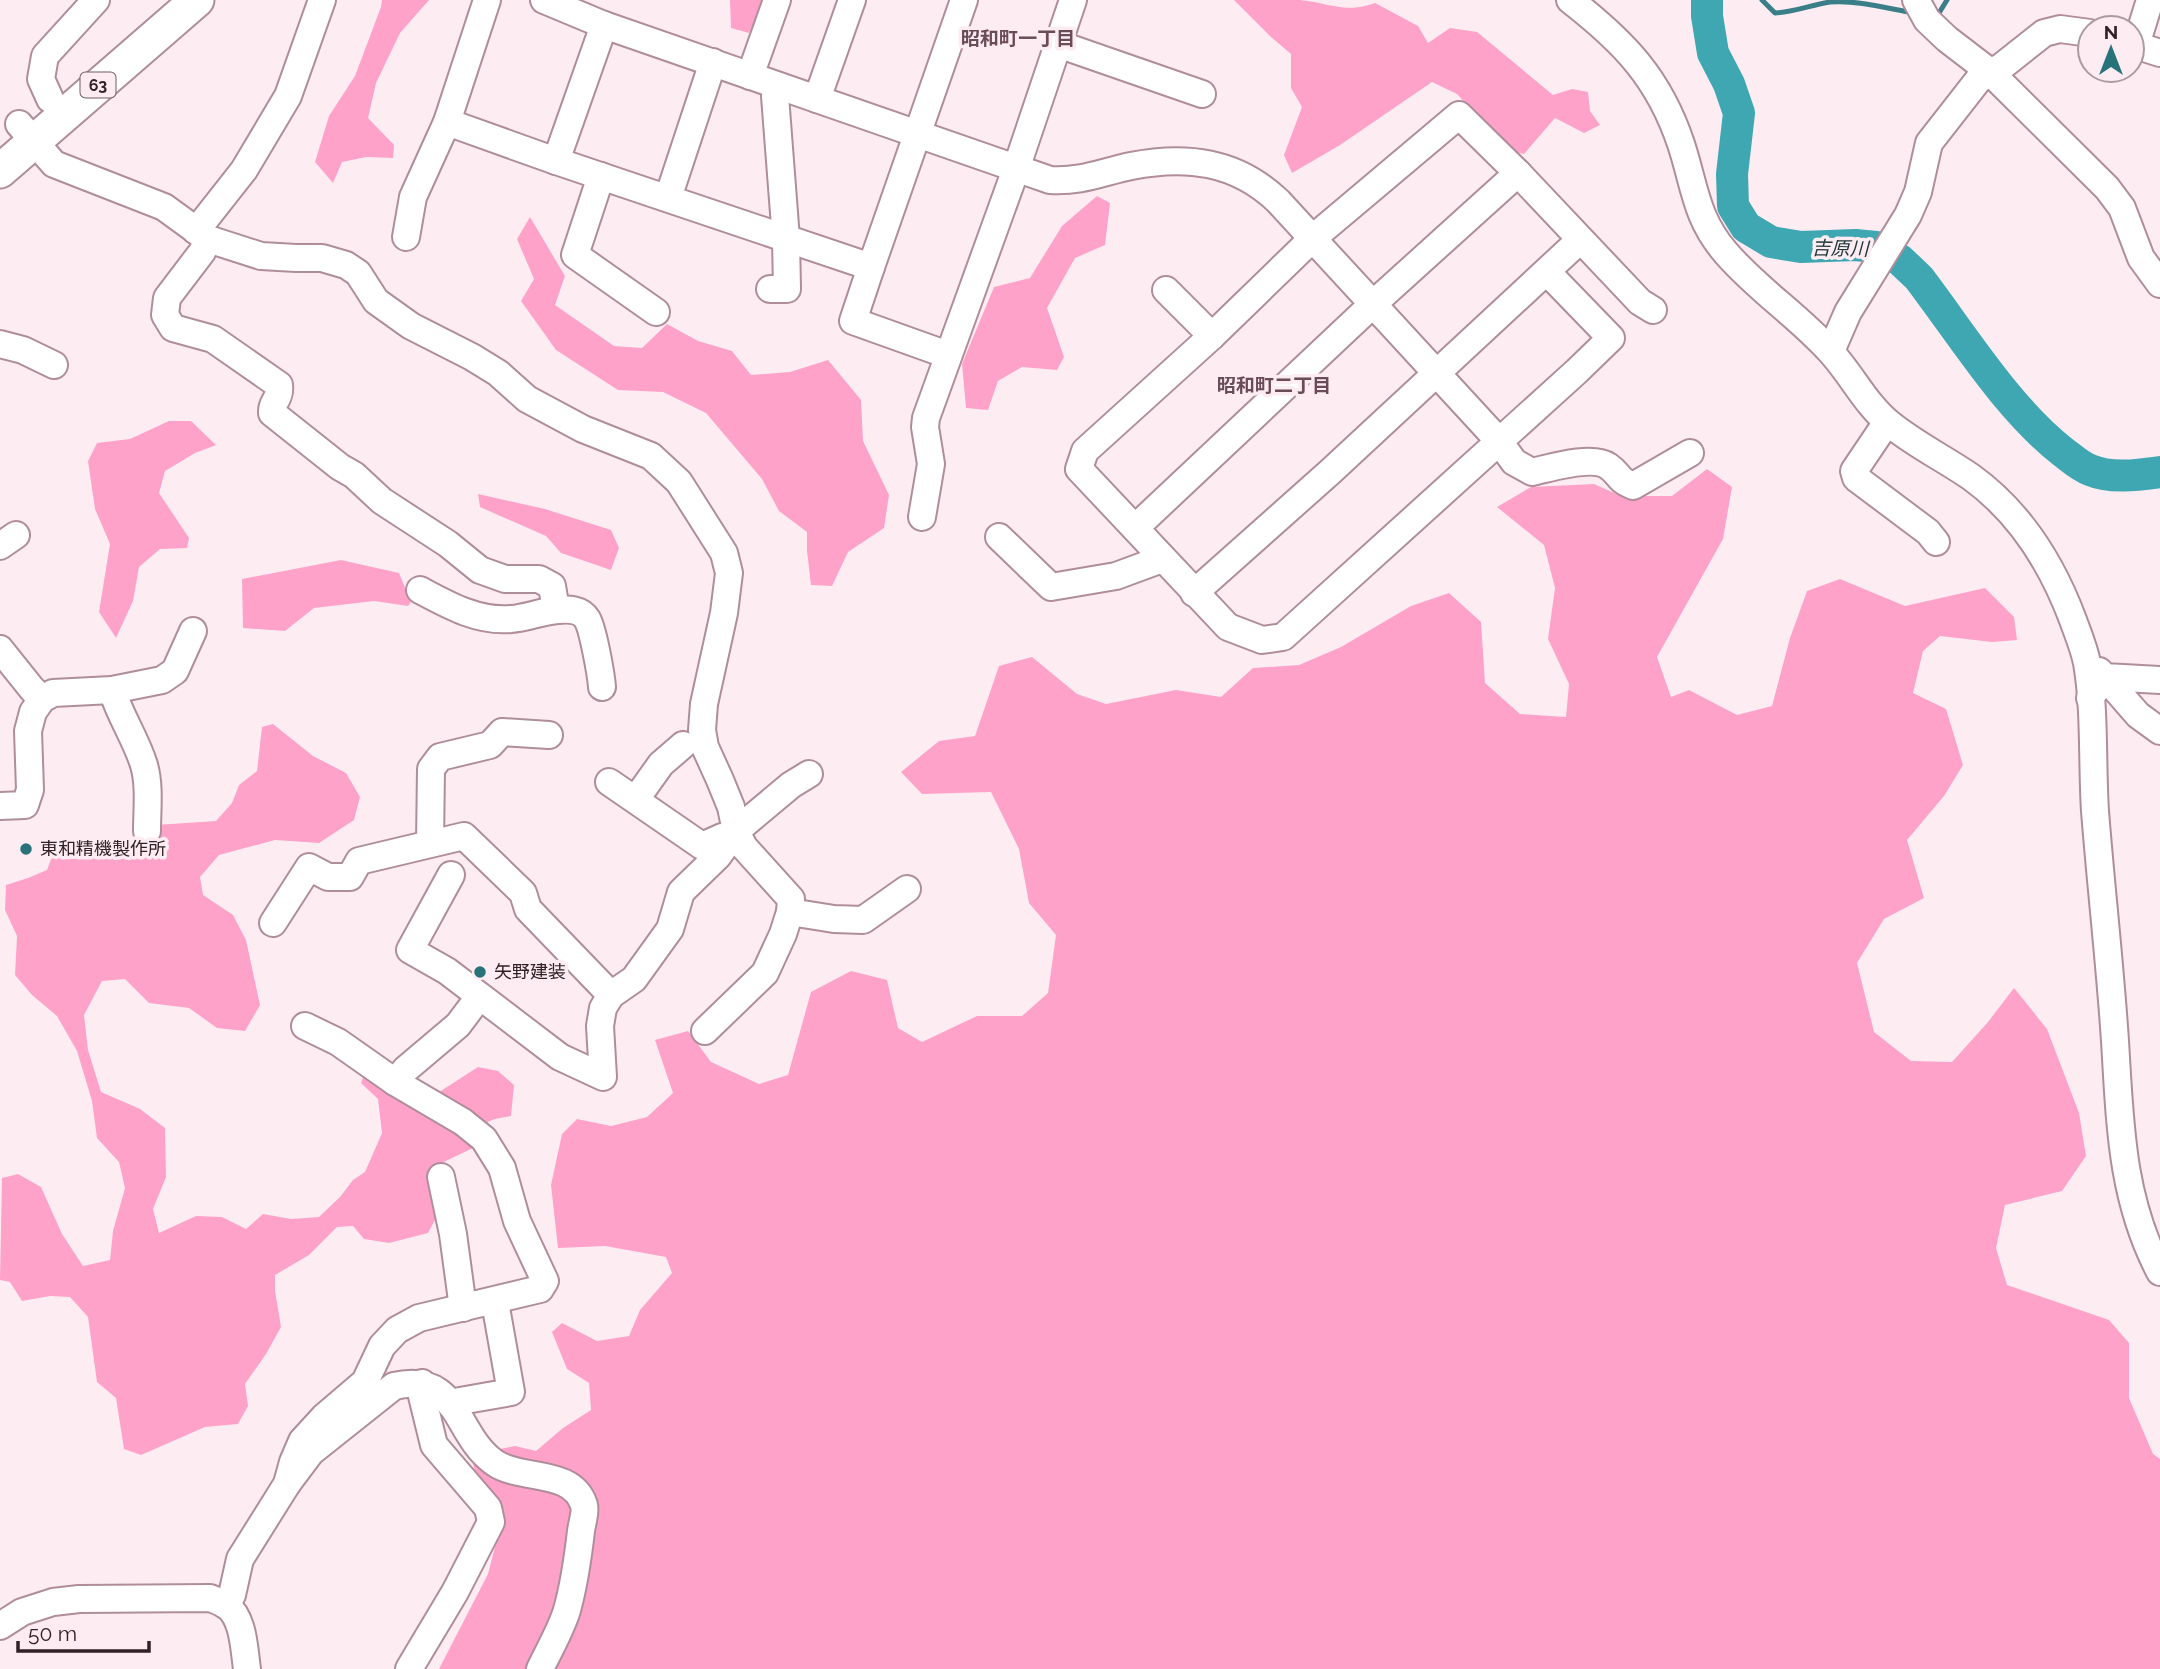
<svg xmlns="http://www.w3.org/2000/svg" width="2160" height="1669" font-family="Raleway,'Noto Sans JP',sans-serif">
<rect width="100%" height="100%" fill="#fdedf3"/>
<g fill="#ffa2c9">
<polygon points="382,0 429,0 400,33 376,83 368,118 394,145 393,158 366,157 342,162 333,183 315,162 329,116 355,76 381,7"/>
<polygon points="730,0 764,0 749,33 731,28"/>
<path d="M1234 0C1256 0 1279 0 1300 0 1330 3 1344 14 1375 3L1418 26 1428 43 1450 28 1477 32 1553 95 1572 89 1588 92 1590 111 1600 125 1584 133 1555 118 1524 154 1511 151 1457 94 1432 82 1340 145 1292 173 1284 155 1302 107 1291 88V54L1271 37Z"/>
<polygon points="1097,196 1110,203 1105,245 1075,258 1047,308 1064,357 1057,370 1022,367 998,381 988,410 966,408 962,364 994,287 1030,278 1062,226"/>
<polygon points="530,217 565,276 555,305 614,346 642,348 667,324 698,341 732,351 751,375 790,372 828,360 861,400 863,441 889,495 884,528 848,552 832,586 811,585 807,551 807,532 779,511 762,479 706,413 663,392 618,390 556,350 521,301 534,279 517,239"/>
<polygon points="169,421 191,421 216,445 195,453 165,471 159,493 189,538 187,548 160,549 139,567 133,601 116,638 99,612 110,544 95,509 88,461 97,443 130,439"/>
<polygon points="1707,469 1732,487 1723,539 1657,657 1671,697 1689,690 1737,715 1772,706 1790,638 1807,591 1840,579 1905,606 1985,588 2014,617 2017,640 1992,642 1940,636 1923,651 1913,693 1946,709 1963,765 1944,796 1907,840 1924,898 1884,919 1857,963 1874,1032 1911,1061 1952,1062 1988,1022 2014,988 2047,1029 2079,1113 2086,1156 2062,1191 2005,1205 1996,1248 2007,1285 2109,1320 2129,1343 2129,1398 2153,1454 2160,1459 2160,1669 439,1669 488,1574 504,1512 476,1475 471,1455 515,1446 536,1451 563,1428 591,1410 589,1383 567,1369 552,1332 562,1323 597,1341 629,1336 640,1310 672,1273 666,1257 605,1246 558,1248 551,1185 562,1134 577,1119 611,1126 647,1117 673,1093 655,1040 688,1031 711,1062 759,1084 788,1075 811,992 851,971 887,980 898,1028 922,1042 977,1016 1022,1016 1048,993 1056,935 1029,903 1019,849 991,792 922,794 901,772 939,741 975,736 999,666 1032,657 1077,694 1106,704 1176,690 1221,697 1253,668 1299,665 1341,647 1411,606 1449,593 1481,622 1485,683 1520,714 1566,717 1569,684 1548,639 1555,588 1544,545 1497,507 1531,487 1594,484 1621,496 1672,496"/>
<polygon points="478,494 545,509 611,530 619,548 611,570 561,553 546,536 480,507"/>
<polygon points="341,560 399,573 411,602 408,606 374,601 314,608 285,631 243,628 242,579"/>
<path d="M273 724 313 756 346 773 360 797 354 820 319 843 275 840 219 855 200 877 203 895 233 915 246 940 260 1005 245 1031 217 1028 189 1008 149 1003 125 979 102 981 84 1015 88 1050 101 1092 140 1109 165 1128 166 1177 153 1209 159 1233 196 1216 222 1217 246 1229 263 1214 291 1219 319 1217 340 1197 353 1180 365 1172 382 1133 378 1099 361 1083 365 1072 436 1094 478 1067 498 1071 514 1085 511 1116C484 1120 482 1122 473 1148L433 1167 436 1218 428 1233 389 1243 364 1239 353 1226 337 1227 309 1255 275 1275V1291L281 1327 266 1354 245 1384 248 1406 238 1424 205 1427 141 1455 124 1449 116 1398 97 1382 88 1317 70 1297 50 1296 22 1301 10 1282 0 1280 2 1178 18 1174 41 1187 62 1234 83 1266 110 1260 113 1231 125 1188 119 1162 97 1138 92 1101 77 1051 57 1016 32 995 15 975 17 936 5 910 6 885 28 878 47 870 53 854 84 845 108 854 130 848 156 825 216 821 232 803 239 785 257 771 262 727Z"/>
</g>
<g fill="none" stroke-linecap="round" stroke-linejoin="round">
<g stroke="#3a7f88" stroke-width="5">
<path d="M1762 0 1775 13C1795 12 1811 5 1830 2 1857 0 1886 8 1913 13"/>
<polyline points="1933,13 1939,13 1947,0"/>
</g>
<path stroke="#3fa7b2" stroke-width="32" d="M1707 0V16L1713 53 1729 84 1739 113 1732 174 1733 206 1746 227 1771 242 1801 247 1855 245 1876 247 1900 260 1919 278C1963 336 2007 408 2063 452 2071 458 2081 467 2090 470 2111 479 2138 475 2160 472"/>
<g stroke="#b08d9b" stroke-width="30">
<g id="minor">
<path d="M544 0 604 25 1050 180C1081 182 1102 172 1131 166 1186 155 1236 161 1278 201L1499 441 1514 462 1532 472C1550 468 1592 455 1608 466 1620 474 1616 479 1633 486L1690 453"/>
<path d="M1570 0C1624 42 1659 78 1681 144 1695 186 1695 217 1726 253 1757 289 1797 315 1829 350 1851 373 1865 404 1890 424 1916 445 1945 459 1971 477 2021 513 2052 564 2073 620 2078 634 2084 648 2087 663 2095 709 2092 764 2095 811 2101 888 2110 964 2115 1041 2120 1123 2121 1198 2160 1272"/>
<polyline points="1916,0 1927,20 1947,39 1990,72 2107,188 2122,208 2141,258 2160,284"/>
<polyline points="1058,44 1202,94"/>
<polyline points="2132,44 2160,53"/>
<polyline points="2136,45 2150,0"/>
<polyline points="750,76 777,0"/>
<polyline points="50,99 41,79 45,56 96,0"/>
<polyline points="817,99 852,0"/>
<polyline points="447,122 556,161 871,267 964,0"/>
<polyline points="19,124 54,164 164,207 208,239 261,256 296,258 322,258 346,265 358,273 376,301 411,326 472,357 498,373 527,399 583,429 651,456 679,482 724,553 729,573 724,613 704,704 702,730 705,747 720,780 731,807 736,831 744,847 791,899 790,912 783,934 765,973 705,1031"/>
<polyline points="556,161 604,25"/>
<polyline points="601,176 575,255 656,312"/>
<polyline points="668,198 713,62"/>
<polyline points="196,231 244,170 288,96 322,0"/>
<polyline points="406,237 413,197 447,122 487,0"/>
<path d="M208 239 202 252 167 298 165 315 173 328 213 339 279 385C281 400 271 401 272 413L340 467 354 475 382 501 448 544 480 570 505 579H539L552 586 556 610"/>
<polyline points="871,267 853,321 948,355"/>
<polyline points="1547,272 1611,338 1577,371 1283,637 1262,640 1228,627 1079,469 1085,451 1212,336 1313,238 1459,115 1518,173 1640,302 1653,310"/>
<polyline points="770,289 787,289 786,239 775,96 778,86"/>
<polyline points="1166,290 1212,336"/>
<polyline points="0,344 23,350 54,365"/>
<polyline points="1831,351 1848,312 1908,215 1918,192 1929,143 1979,79 2001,67 2044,33 2060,29 2090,33"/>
<polyline points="1887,422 1854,471 1856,478 1928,532 1936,542"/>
<polyline points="922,517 931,464 925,427 926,418 1016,169 1073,0"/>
<polyline points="1135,528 1373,304 1518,173"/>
<polyline points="999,537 1051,587 1116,576 1162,559"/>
<polyline points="0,546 16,535"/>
<path d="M420 590C448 605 478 622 511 619 527 618 542 611 558 610 569 609 581 609 587 619 593 629 601 674 602 687"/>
<polyline points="1194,593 1330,472 1580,240"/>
<polyline points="0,649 32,689 42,699"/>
<polyline points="2099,671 2105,677 2160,680"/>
<path d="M112 690C120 716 136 739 144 765 150 786 147 810 147 831"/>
<polyline points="2090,698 2105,677 2138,715 2160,731"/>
<polyline points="609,782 702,846 722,837 731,837"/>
<polyline points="636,799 661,764 683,745"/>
<polyline points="0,806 25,805 30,790 28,731 33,712 42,699 53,693 112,690 162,680 175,671 193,631"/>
<polyline points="430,843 431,769 440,757 490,745 502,732 549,735"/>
<polyline points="451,875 410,950 447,971 560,1057 603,1077 600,1026 603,1008 611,995 634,979 670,929 681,892 718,856 736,831 791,785 809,774"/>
<polyline points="790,912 834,919 863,920 907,889"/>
<polyline points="273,923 309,867 328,877 350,877 359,861 464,836 523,893 528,909 611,995"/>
<polyline points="395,1082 406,1069 458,1025 479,997"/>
<polyline points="441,1177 453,1234 463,1308"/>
<polyline points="451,1405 460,1401 511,1392 495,1302"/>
<polyline points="287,1484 293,1462 302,1441 324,1417 365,1382 382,1346 397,1330 419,1318 540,1289 545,1281 517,1221 502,1168 484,1139 463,1122 395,1082 338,1042 305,1026"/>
<path d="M225 1605 232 1595 240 1559 287 1484 311 1452 394 1386C460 1371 454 1435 495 1463 521 1481 572 1468 584 1505 586 1512 582 1523 581 1531 578 1557 574 1585 567 1610 561 1630 549 1650 540 1669"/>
<path d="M0 1626 22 1612 53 1602 79 1599 210 1598C215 1600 221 1602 226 1605 244 1618 244 1649 247 1669"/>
<polyline points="409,1669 455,1592 491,1522 488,1508 434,1445 421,1392 422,1383"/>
</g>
</g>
<g stroke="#b08d9b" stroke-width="37">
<polyline id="major" points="0,171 197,0"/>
</g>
<use href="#minor" stroke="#fff" stroke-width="26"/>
<use href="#major" stroke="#fff" stroke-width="33"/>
</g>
<g fill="#28727a" stroke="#fdedf3" stroke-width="2.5">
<circle cx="26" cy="849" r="7"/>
<circle cx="480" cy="972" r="7"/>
</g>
<g text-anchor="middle" stroke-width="7" stroke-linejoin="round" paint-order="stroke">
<rect fill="#fdedf3" stroke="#6d5e64" stroke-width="2" x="80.5" y="72.5" width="35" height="25" rx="5"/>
<g font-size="16" font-weight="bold" fill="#2f2127">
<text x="98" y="91">63</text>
</g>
<g font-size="18" fill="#2f2127" stroke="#fdedf3" text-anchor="start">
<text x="40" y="855">東和精機製作所</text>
<text x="494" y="978">矢野建装</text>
</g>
<g font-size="19" font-weight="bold" fill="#6a4b57" stroke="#fdedf3">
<text x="1018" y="45">昭和町一丁目</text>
<text x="1274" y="392">昭和町二丁目</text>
</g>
<g font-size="19" font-style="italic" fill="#21383b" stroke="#fdedf3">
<text transform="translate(1840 248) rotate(1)" y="7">吉原川</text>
</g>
</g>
<g transform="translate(2111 49)"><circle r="33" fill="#fdedf3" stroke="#ab9ba1" stroke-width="2"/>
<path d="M0-5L12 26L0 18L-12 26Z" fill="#28727a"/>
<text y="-10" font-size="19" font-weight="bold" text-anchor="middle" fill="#2f2127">N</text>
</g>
<path d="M18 1641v10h131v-10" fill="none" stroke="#2f2127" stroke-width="3.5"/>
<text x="28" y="1641" font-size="21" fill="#2f2127" stroke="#fdedf3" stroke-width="5" paint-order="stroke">50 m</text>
</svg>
